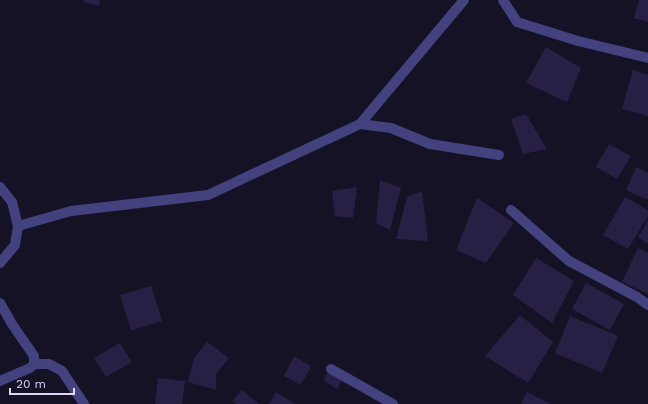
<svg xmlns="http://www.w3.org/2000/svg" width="648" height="404" font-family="'Work Sans',sans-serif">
<rect width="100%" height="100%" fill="#151225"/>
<g fill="#272044">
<polygon points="84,0 100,0 99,6 84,2"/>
<polygon points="639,0 648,0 648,22 634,18"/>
<polygon points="546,47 581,68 567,102 526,83"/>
<polygon points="633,70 648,75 648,116 622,109"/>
<polygon points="526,114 547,149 523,154 511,119"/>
<polygon points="609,144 631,156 617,179 596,167"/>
<polygon points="636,167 648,173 648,200 626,190"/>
<polygon points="380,180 401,188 390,230 376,223"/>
<polygon points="357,187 353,218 335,216 332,191"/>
<polygon points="422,191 428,241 396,239 407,197"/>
<polygon points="625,197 648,210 648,216 628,249 603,235"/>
<polygon points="477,198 514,223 486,263 456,250"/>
<polygon points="648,220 648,244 638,237"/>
<polygon points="638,248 648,253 648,294 622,282"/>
<polygon points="536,258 574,281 552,323 513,295"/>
<polygon points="586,283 624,304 610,330 572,309"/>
<polygon points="151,286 162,321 131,330 120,295"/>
<polygon points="520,315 553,342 528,383 485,356"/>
<polygon points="570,316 618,336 602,373 555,353"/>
<polygon points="207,342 229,358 216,374 216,390 188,382 194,358"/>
<polygon points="120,343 132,362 106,377 94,358"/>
<polygon points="294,356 311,366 301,385 284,376"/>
<polygon points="329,370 343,379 337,389 323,380"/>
<polygon points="158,378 185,381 182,404 155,404"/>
<polygon points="242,390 259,404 236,404 232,401"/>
<polygon points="276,392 295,404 269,404"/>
<polygon points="527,392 551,404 521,404"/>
</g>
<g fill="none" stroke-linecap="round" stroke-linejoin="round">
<g stroke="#44417f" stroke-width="10">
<polyline points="503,0 517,22 578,41 648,58"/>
<polyline points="360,124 464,0"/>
<polyline points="0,187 12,202 18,226 15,245 0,263"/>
<polyline points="511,210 569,261 637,297 648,305"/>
<polyline points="18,226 71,211 208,195 360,124 391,128 430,144 499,155"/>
<polyline points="0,303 12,324 34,356 34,364 30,368 0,381"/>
<polyline points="34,364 49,364 62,371 84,404"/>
<polyline points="331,369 393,404"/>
</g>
</g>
<path d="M10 388v6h64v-6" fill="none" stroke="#ddd9fb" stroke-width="2"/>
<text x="16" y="388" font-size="12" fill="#ddd9fb" stroke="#151225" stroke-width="3" paint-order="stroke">20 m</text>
</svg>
